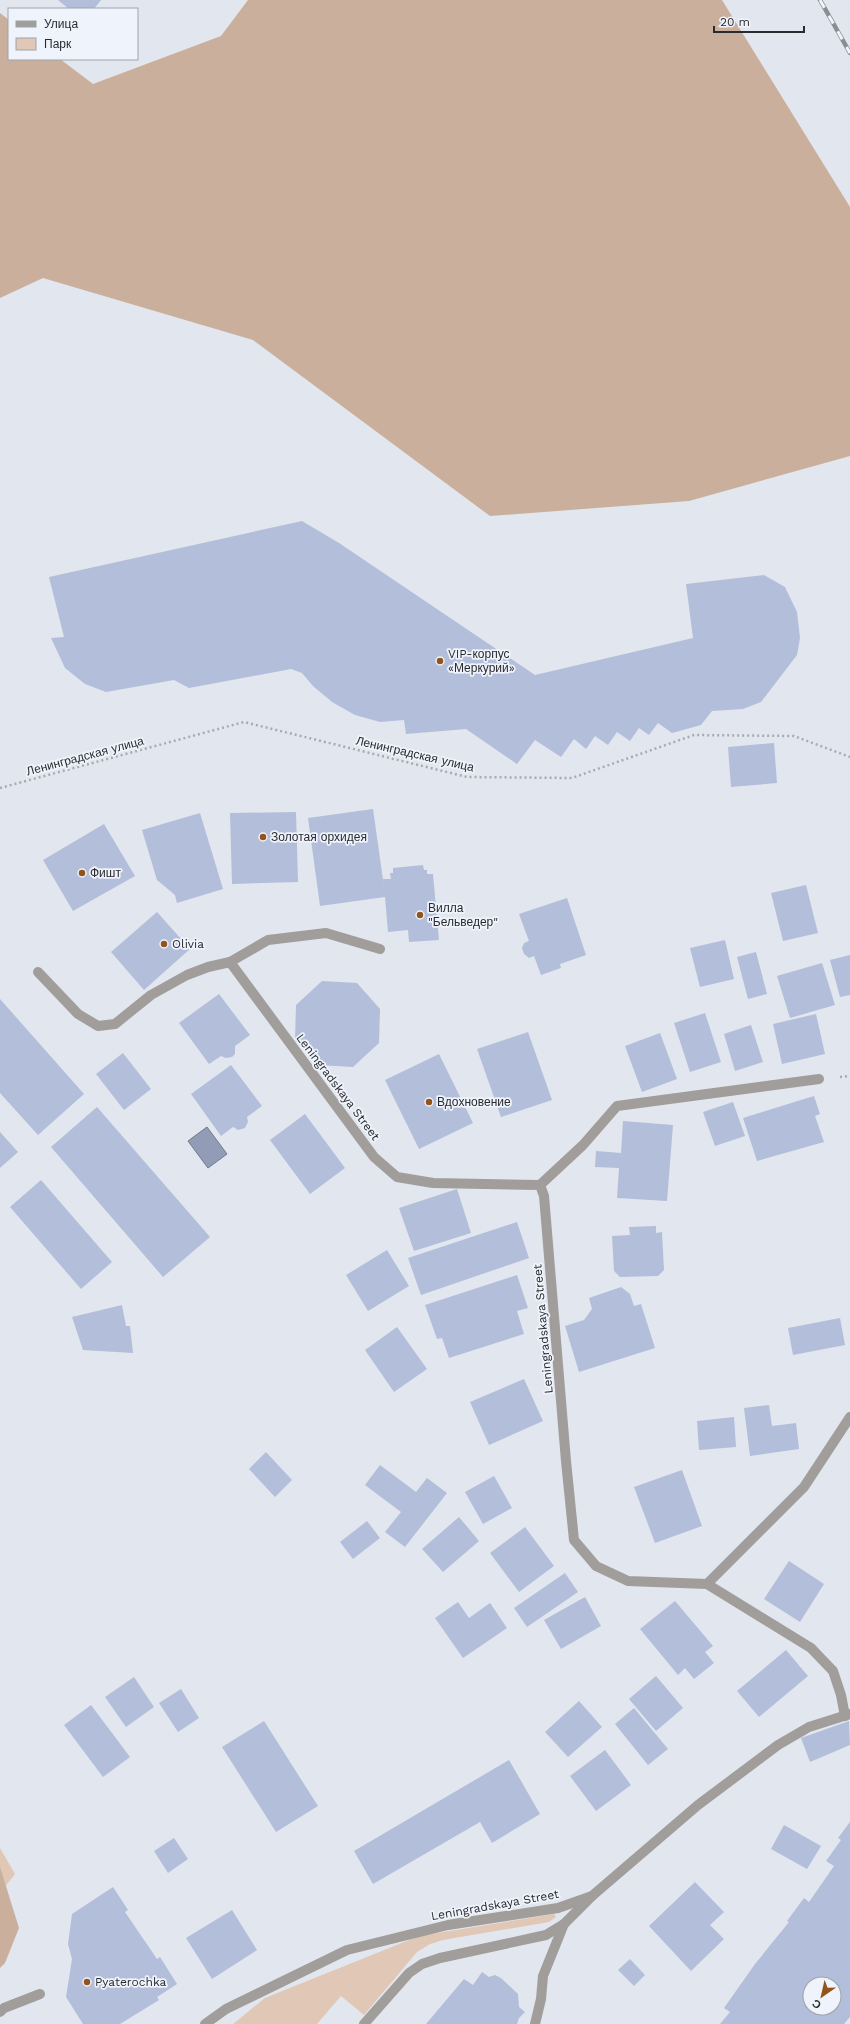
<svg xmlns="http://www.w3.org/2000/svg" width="850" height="2024" font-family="'Work Sans',sans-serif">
<rect width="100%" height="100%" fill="#e2e6ee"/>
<g fill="#e1c7b5">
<polygon points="0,1848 15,1874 0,1893"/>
<polygon points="554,1914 556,1917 549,1922 443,1940 430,1944 417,1952 364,2015 341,1996 317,2024 233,2024 265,1998 419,1936"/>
</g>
<g fill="#c9af9c">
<polygon points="248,0 722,0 850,207 850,456 689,501 490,516 253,340 43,278 0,298 0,13 9,20 9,59 60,59 93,84 221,36"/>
<polygon points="0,1867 19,1928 5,1963 0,1968"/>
</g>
<polygon fill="#929cb6" stroke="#737a8d" points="207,1127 227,1154 208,1168 188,1141"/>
<g fill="#b3beda" fill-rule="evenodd">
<polygon points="58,0 101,0 94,9 69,9"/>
<polygon points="302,521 339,543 535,675 693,638 686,584 764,575 785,587 797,612 800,638 797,655 761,702 743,709 712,711 701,725 672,733 658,723 649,735 639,728 630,741 617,732 608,745 595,736 586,749 574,739 561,757 535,740 517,764 466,729 406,734 404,720 380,722 355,715 332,702 313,686 302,673 291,669 189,688 174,680 106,692 85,684 65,668 51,638 64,637 49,577"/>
<polygon points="774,743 777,783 731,787 728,747"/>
<polygon points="373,809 384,887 383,879 391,879 390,873 393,873 393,868 423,865 424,870 427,870 427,874 433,874 439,940 409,942 408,930 388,932 385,897 320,906 308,818"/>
<polygon points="296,812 298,882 232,884 230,813"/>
<polygon points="200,813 223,889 177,903 175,895 157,880 142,830"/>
<polygon points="104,824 135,876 73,911 43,860"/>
<polygon points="806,885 818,933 783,941 771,893"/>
<polygon points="567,898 586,955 560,964 561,968 541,975 534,956 529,958 524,954 522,948 524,943 529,941 519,914"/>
<polygon points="157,912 190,949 144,990 111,952"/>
<polygon points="725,940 734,979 700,987 690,948"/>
<polygon points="756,952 767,994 748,999 737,957"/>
<polygon points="850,955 850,995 840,997 830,960"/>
<polygon points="822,963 835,1005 790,1018 777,976"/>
<polygon points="322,981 357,983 380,1009 379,1043 353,1067 318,1065 295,1040 296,1005"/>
<polygon points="219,994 250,1035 235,1046 235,1054 232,1057 226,1058 221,1056 209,1064 179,1023"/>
<polygon points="0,999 84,1094 38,1135 0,1093"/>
<polygon points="705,1013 721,1062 690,1072 674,1023"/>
<polygon points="816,1014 825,1054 782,1064 773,1024"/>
<polygon points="751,1025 763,1062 735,1071 724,1034"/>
<polygon points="528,1032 552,1100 501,1117 477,1049"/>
<polygon points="660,1033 677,1079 642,1092 625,1046"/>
<polygon points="123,1053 151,1089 124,1110 96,1074"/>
<polygon points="439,1054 473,1123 419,1149 385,1080"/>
<polygon points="231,1065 262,1106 247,1117 248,1122 245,1128 238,1130 233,1127 221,1136 191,1094"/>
<polygon points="814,1096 820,1114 815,1116 824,1142 757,1161 743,1118"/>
<polygon points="733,1102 745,1136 715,1146 703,1112"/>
<polygon points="97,1107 210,1237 163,1277 51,1147"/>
<polygon points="305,1114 345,1168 310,1194 270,1140"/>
<polygon points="623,1121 673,1125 667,1201 617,1198 619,1168 595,1167 596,1151 621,1153"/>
<polygon points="0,1132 18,1152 0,1168"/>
<polygon points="41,1180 112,1262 81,1289 10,1207"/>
<polygon points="457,1189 471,1233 414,1251 399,1208"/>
<polygon points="517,1222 529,1258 421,1295 408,1258"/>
<polygon points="656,1226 656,1233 662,1232 664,1270 658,1276 620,1277 614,1271 612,1236 630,1235 629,1227"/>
<polygon points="387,1250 409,1286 368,1311 346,1275"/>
<polygon points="517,1275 528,1308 517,1311 524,1334 449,1358 442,1338 437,1339 425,1305"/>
<polygon points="621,1287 630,1294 634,1306 641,1304 655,1348 579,1372 565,1326 584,1320 592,1309 589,1298"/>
<polygon points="122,1305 126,1326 130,1326 133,1353 83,1350 72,1317"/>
<polygon points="840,1318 845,1345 793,1355 788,1328"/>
<polygon points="397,1327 427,1369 394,1392 365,1350"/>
<polygon points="524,1379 543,1421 489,1445 470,1402"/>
<polygon points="769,1405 772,1426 796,1423 799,1449 750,1456 744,1408"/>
<polygon points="734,1417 736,1447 699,1450 697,1421"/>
<polygon points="266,1452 292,1480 275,1497 249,1469"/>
<polygon points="380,1465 416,1492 427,1478 447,1493 405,1547 385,1532 401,1512 365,1485"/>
<polygon points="682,1470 702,1526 655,1543 634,1487"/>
<polygon points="494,1476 512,1508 483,1524 465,1492"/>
<polygon points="459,1517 479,1541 443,1572 422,1549"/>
<polygon points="367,1521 380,1538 353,1559 340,1542"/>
<polygon points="525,1527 554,1566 519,1592 490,1553"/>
<polygon points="789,1561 824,1584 800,1622 764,1599"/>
<polygon points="565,1573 578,1592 527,1627 514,1608"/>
<polygon points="585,1597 601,1626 561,1649 544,1620"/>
<polygon points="675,1601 713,1646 705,1652 714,1663 694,1679 685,1668 678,1675 640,1629"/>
<polygon points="458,1602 469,1618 490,1603 507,1628 463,1658 435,1618"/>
<polygon points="786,1650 808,1676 759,1717 737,1691"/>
<polygon points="656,1676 683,1708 656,1731 629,1699"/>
<polygon points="134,1677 154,1707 126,1727 105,1697"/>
<polygon points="181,1689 199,1718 178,1732 159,1703"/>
<polygon points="579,1701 602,1727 568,1757 545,1732"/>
<polygon points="91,1705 130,1757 103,1777 64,1725"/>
<polygon points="634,1708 668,1749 648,1765 615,1724"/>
<polygon points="264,1721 318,1806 276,1832 222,1747"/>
<polygon points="849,1721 850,1745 810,1762 801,1738"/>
<polygon points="605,1750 631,1785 596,1811 570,1776"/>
<polygon points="509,1760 540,1814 492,1843 480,1822 373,1884 354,1851"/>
<path d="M850 1822V2017L844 2024H720L730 2012 724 2008 755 1964 789 1922 787 1921 804 1898 809 1902 834 1866 826 1861 841 1840 838 1838ZM810 1984H834V2008H810Z"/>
<polygon points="784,1825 821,1846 807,1869 771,1849"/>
<polygon points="174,1838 188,1859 168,1873 154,1851"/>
<polygon points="695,1882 724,1912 710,1925 724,1939 691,1971 649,1926"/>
<polygon points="113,1887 128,1910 125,1912 157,1959 160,1957 177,1984 157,1997 159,2000 120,2024 83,2024 66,1997 72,1959 68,1944 72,1914"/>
<polygon points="232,1910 257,1950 212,1979 186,1938"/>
<polygon points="630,1959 645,1975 634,1986 618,1970"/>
<polygon points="482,1972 489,1977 495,1975 501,1978 518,1994 519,2007 525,2012 519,2018 517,2024 426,2024 464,1979 473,1985"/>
</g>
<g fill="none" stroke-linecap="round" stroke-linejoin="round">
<g stroke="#a7abb1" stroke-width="2.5" stroke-dasharray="2 3" stroke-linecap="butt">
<polyline points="0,788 244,722 467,777 572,778 694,735 794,736 850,757"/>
<polyline points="840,1077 850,1076"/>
</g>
<g stroke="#a09d9a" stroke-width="10">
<polyline points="540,1185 583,1145 617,1106 819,1079"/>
<polyline points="0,2012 4,2008 40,1994"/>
<polyline points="364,2024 409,1973 422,1964 440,1958 546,1935 564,1924"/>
<polyline points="535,2024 541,1999 543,1976 564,1924 592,1896"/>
</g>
<g stroke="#a09d9a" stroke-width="10">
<polyline points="230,962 374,1157 397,1177 433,1183 540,1185 544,1196 566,1461 574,1540 596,1566 628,1581 707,1584 811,1648 833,1671 841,1695 845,1716"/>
<polyline points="38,972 78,1014 98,1026 115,1024 151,995 187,975 208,967 230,962 268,940 326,933 380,949"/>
<polyline points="707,1584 804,1487 850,1417"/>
<polyline points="205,2024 226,2009 347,1950 448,1925 558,1908 592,1896 698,1805 778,1745 809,1727 850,1714"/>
</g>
<g stroke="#8a8d93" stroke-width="4.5">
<polyline id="rail" points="820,0 850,53"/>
</g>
<use href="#rail" stroke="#eff3fc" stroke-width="3" stroke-dasharray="9" stroke-linecap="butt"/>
</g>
<g fill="#92541a" stroke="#eff3fc" stroke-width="1.5">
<circle cx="440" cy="661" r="4"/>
<circle cx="263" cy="837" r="4"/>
<circle cx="82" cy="873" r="4"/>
<circle cx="420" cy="915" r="4"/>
<circle cx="164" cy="944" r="4"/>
<circle cx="429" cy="1102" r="4"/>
<circle cx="87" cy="1982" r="4"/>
</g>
<g text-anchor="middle" stroke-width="3.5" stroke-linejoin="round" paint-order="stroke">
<g font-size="12" fill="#2a2b2e" stroke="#eff3fc" text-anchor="start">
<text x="448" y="658">VIP-корпус<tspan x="448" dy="14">«Меркурий»</tspan></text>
<text x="271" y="841">Золотая орхидея</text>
<text x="90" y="877">Фишт</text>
<text x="428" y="912">Вилла<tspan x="428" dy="14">"Бельведер"</tspan></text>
<text x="172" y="948">Olivia</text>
<text x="437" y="1106">Вдохновение</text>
<text x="95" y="1986">Pyaterochka</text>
</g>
<g font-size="12" fill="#2a2b2e" stroke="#eff3fc">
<text transform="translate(415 754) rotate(13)" y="4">Ленинградская улица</text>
<text transform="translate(85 756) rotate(-15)" y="4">Ленинградская улица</text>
<text transform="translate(338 1087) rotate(53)" y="4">Leningradskaya Street</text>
<text transform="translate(543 1329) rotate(-95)" y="4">Leningradskaya Street</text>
<text transform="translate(495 1905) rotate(-10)" y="4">Leningradskaya Street</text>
</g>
</g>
<rect x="8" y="8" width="130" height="52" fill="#eff3fc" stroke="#a0a3aa"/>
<rect x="16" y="21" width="20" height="6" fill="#a09d9a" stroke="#a0a3aa"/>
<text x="44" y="28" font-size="12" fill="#2a2b2e">Улица</text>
<rect x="16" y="38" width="20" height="12" fill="#e1c7b5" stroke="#a0a3aa"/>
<text x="44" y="48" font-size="12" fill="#2a2b2e">Парк</text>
<g transform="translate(822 1996) rotate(214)"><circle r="19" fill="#eff3fc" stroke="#a0a3aa"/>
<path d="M0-3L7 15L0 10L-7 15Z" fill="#92541a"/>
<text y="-6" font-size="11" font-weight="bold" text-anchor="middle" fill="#2a2b2e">С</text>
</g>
<path d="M714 26v6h90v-6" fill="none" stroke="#2a2b2e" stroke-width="2"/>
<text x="720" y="26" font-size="12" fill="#2a2b2e" stroke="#eff3fc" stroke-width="3" paint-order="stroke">20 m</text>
</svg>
